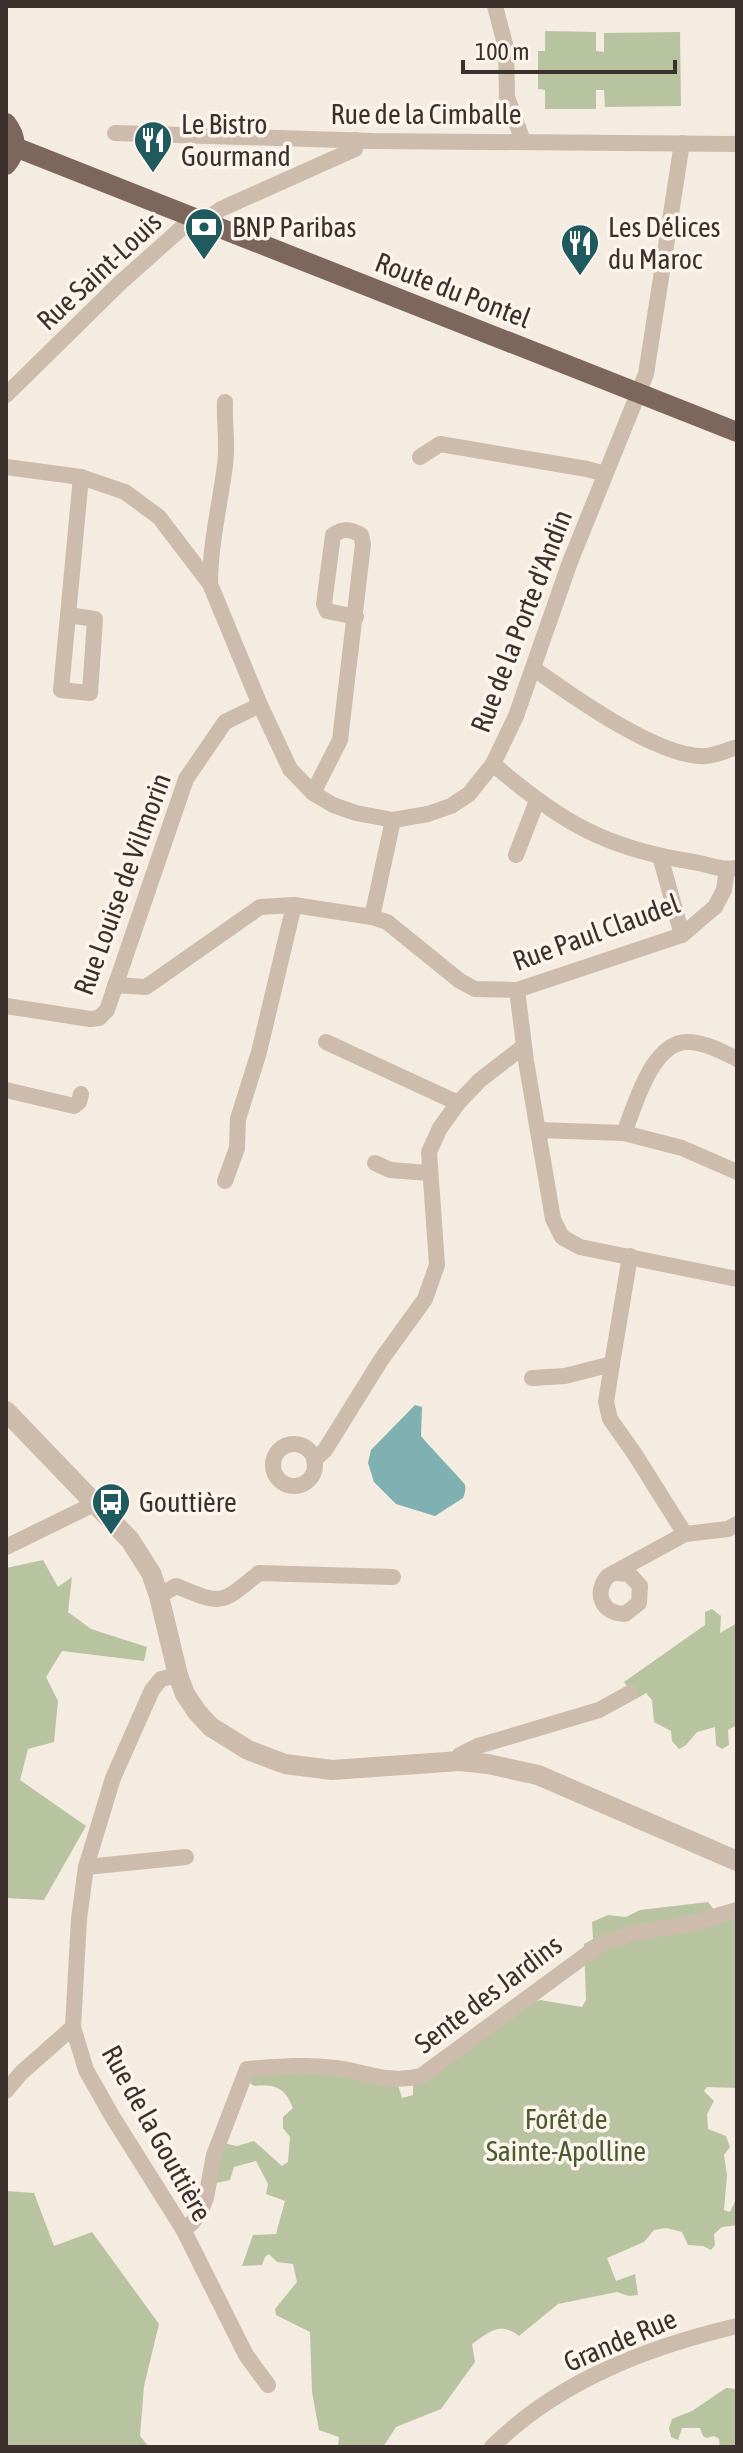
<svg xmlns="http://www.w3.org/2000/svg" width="743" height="2453" font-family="'Asap Condensed',sans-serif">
<rect width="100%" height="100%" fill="#f4ebe1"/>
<g fill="#b8c4a0">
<polygon points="545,31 596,32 596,51 604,52 604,33 680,32 681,106 605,107 604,90 596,90 596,109 545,109 545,90 538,89 538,51 545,51"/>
<polygon points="43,1560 58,1587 72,1577 68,1612 91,1629 147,1647 144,1661 62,1651 46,1677 58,1701 54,1742 28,1749 20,1780 86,1826 44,1900 6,1898 6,1568"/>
<polygon points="712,1609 721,1616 720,1633 737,1623 737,1725 728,1730 729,1745 722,1749 716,1745 715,1727 697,1732 686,1745 679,1749 672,1741 671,1731 654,1722 652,1700 646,1693 636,1699 624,1682 705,1625 705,1612"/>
<path d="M708 1902 721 1919 737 1913V2088L707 2087 704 2091 714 2101 707 2114 708 2129 726 2136 730 2147 724 2155 727 2175 724 2210 730 2212 737 2197V2225L722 2227 714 2234 715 2245 711 2250 703 2246 688 2245 682 2232 666 2228 654 2230 644 2242 607 2258 616 2281 635 2274 638 2295 629 2296 617 2292 558 2304 519 2336C499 2321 490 2332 472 2344L475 2362 441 2409 396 2427 383 2447H338L339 2437 319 2430 312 2392 310 2332 276 2315 275 2309 297 2282 293 2264 277 2262 269 2254 265 2257 262 2265 242 2266 253 2235 276 2234 285 2201 266 2194 268 2184 256 2161 234 2167 230 2180 212 2184 223 2143 237 2146 254 2141 282 2166 288 2162 290 2137 283 2128V2117L293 2108C285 2088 276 2084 255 2086L251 2084 249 2075 298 2070 398 2085 402 2098 413 2095V2084L530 2004 540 2000 582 2007 586 2000 584 1944 593 1939 592 1922 608 1915 626 1917 640 1910Z"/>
<polygon points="6,2191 34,2193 54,2246 92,2232 159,2324 144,2386 140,2436 149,2447 6,2447"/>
<polygon points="726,2388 737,2389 737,2447 720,2447 719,2439 714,2436 707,2438 703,2436 700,2428 682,2428 678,2440 671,2437 669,2428 672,2419 692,2411"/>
</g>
<path fill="#7fb0b2" d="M415 1405 422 1407 421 1436C427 1444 464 1482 465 1485 466 1490 465 1493 463 1498L435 1516 396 1504 374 1482 368 1463 371 1450Z"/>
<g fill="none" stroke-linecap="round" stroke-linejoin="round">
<g stroke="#cdbbac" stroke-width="16">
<polyline points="495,6 506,48 507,97 523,141"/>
<polyline points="115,133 373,141 737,144"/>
<polyline points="203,222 221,209 355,149 355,140"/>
<polyline points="6,395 120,283 193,218"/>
<polyline points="420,457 440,444 587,469 605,474"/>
<polyline points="6,467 81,477 125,492 159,517 210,584 260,705 290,769 313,793 333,805 356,813 393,820 428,814 451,806 469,794 493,764 516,716 570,562 646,374 682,143"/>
<path d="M210 584C210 544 220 505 225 465 228 443 224 424 225 402"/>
<polyline points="68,615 95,619 90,693 61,690 81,477"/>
<path d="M533 668C571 695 661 760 707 756 717 755 728 750 737 747"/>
<path d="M493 764C559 821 606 849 694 862 707 864 722 871 735 868"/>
<path d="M313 793 340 740 363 544 361 535C350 529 344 528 333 535L324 604 327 611 356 617"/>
<polyline points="516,855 537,801"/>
<polyline points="660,856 682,935"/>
<polyline points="372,917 393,820"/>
<polyline points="115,985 146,987 260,907 294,905 372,917 387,922 460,981 475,989 517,990 682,935 715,907 724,890 727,870"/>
<polyline points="517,990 526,1061 553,1219 562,1237 580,1247 737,1279"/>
<polyline points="6,1006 90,1019 99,1018 107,1010 186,779 225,722 260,705"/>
<polyline points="326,1042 458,1103"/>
<polyline points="6,1090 74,1106 79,1102 81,1094"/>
<polyline points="538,1130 624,1133 682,1148 737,1172"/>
<path d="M624 1133C635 1106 652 1039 690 1042 706 1043 723 1052 737 1059"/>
<polyline points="375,1163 390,1170 429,1173"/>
<polyline points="225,1181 237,1148 238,1119 259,1052 294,905"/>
<path d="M612 1364 606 1402 610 1419 634 1453 685 1534 608 1576C593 1593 602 1614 625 1614L639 1603 640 1586 629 1574 615 1573"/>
<polyline points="532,1378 565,1376 612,1364 630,1256"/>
<circle cx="294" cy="1465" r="21"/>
<polyline points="314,1460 325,1450 381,1360 425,1299 437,1265 429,1152 440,1128 458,1103 480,1080 524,1046"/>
<polyline points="685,1534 728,1529 737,1524"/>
<polyline points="6,1547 94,1504"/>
<path d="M159 1596 176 1586C222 1605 220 1605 259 1573L393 1577"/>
<polyline points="178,1675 161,1679 152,1690 113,1778 86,1867 79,1919 73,2027 86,2070 112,2116 183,2229 246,2355 268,2385"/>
<polyline points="460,1761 460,1755 478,1746 599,1710 630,1693"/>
<polyline points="86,1867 186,1857"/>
<polyline points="6,2091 21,2073 73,2027"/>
<path d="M183 2229 192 2223 200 2213 206 2198 214 2155 247 2069C276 2067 306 2064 335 2068 368 2072 387 2084 421 2076L601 1944 632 1933 690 1924 737 1910"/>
<path d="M492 2447C558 2381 648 2347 737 2326"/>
</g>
<polyline stroke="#cdbbac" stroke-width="20" points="6,1411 130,1540 151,1573 159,1596 178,1675 185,1694 197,1712 211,1727 248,1750 285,1764 332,1770 460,1761 488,1764 538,1775 737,1861"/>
<g stroke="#7d675c" stroke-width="20">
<path d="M6 123C17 137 18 151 6 165"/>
<polyline points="15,147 737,432"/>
</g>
</g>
<defs>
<g id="restaurant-pin" transform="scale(2)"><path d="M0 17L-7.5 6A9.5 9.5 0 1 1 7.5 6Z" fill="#1f5a5e" stroke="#fbf5ee"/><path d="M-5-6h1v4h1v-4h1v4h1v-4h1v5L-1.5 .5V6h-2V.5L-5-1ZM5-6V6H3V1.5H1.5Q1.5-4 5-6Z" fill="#fff"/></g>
<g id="bank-pin" transform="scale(2)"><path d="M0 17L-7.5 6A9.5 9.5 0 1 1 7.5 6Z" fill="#1f5a5e" stroke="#fbf5ee"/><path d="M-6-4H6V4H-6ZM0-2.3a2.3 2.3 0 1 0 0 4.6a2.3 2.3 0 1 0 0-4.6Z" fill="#fff"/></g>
<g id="bus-pin" transform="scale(2)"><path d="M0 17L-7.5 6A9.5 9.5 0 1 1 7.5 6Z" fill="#1f5a5e" stroke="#fbf5ee"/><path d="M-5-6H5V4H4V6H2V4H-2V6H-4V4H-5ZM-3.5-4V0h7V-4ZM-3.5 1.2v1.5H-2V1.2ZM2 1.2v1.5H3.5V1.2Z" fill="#fff"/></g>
</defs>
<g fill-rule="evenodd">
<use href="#restaurant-pin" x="153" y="140"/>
<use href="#bank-pin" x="204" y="227"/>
<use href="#restaurant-pin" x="580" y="243"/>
<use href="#bus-pin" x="111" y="1502"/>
</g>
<g text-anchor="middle" stroke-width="7" stroke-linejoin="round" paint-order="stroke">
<g font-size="28" fill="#3b302b" stroke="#fbf5ee">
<text x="426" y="124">Rue de la Cimballe</text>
<text transform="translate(99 271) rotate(-43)" y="10">Rue Saint-Louis</text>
<text transform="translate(453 290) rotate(21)" y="10">Route du Pontel</text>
<text transform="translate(521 621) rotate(-69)" y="10">Rue de la Porte d'Andin</text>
<text transform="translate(122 884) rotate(-70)" y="10">Rue Louise de Vilmorin</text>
<text transform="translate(596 932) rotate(-20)" y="10">Rue Paul Claudel</text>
<text transform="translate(488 1994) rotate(-37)" y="10">Sente des Jardins</text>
<text transform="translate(157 2133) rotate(61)" y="10">Rue de la Gouttière</text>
<text transform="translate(620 2340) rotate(-23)" y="10">Grande Rue</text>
</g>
<g font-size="28" fill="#3b302b" stroke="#fbf5ee" text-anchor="start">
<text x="181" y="134">Le Bistro<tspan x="181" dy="32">Gourmand</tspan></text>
<text x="232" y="237">BNP Paribas</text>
<text x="608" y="237">Les Délices<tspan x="608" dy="32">du Maroc</tspan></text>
<text x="139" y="1512">Gouttière</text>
</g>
<g font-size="28" fill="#4a5a2e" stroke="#fbf5ee">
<text x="566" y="2129">Forêt de<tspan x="566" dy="32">Sainte-Apolline</tspan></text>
</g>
</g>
<rect width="743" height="2453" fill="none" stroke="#3b302b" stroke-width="16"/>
<path d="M463 60v12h212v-12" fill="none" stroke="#3b302b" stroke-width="4"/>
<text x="475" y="60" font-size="24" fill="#3b302b" stroke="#fbf5ee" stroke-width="6" paint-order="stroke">100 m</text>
</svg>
